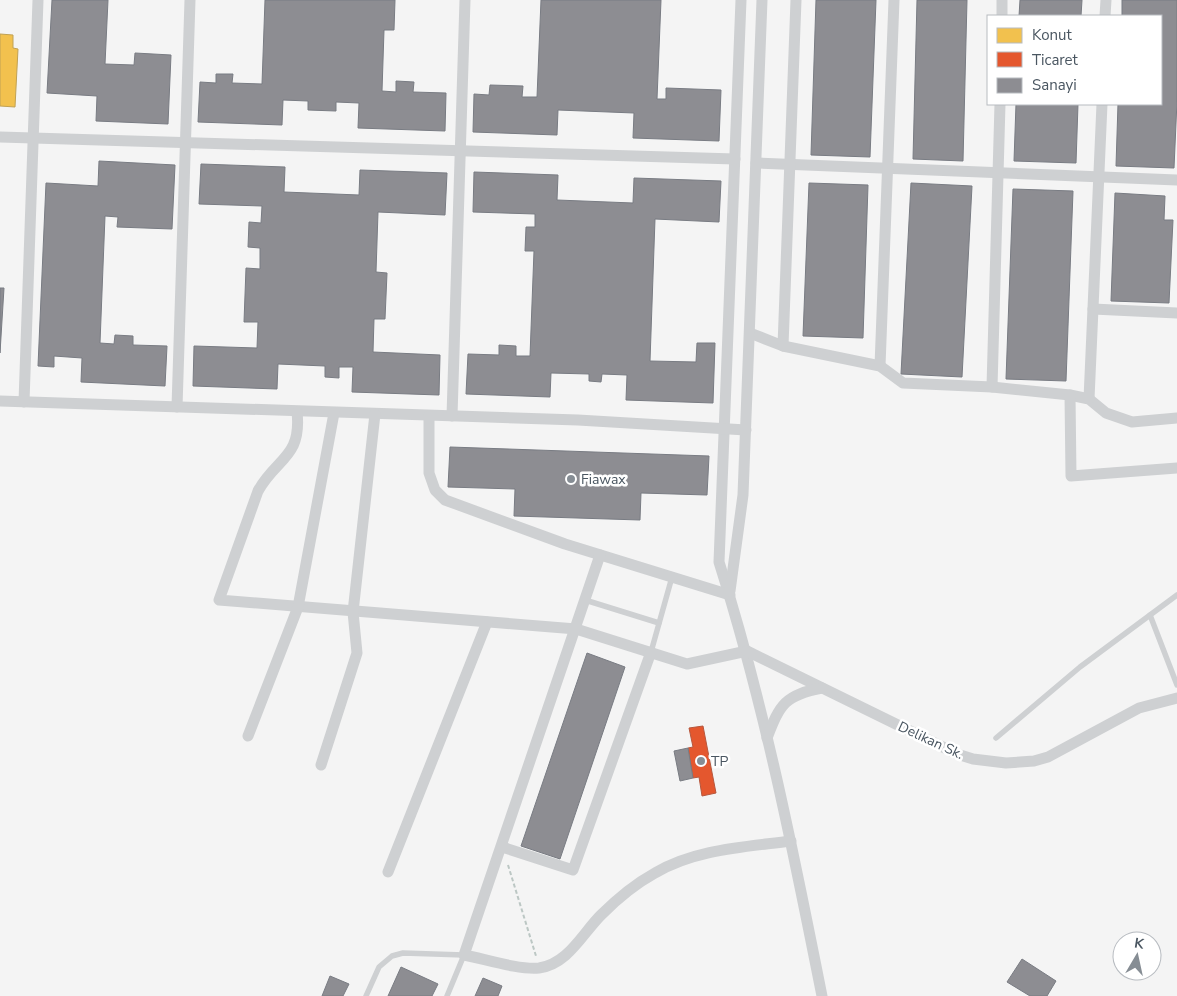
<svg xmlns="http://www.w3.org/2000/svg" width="1177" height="996" font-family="'Nunito Sans',sans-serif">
<rect width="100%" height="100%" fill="#f4f4f4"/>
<polygon fill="#f2c14e" stroke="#c0a154" points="0,34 13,35 13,48 18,49 15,107 0,106"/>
<polygon fill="#e4572e" stroke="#b6573d" points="703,726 716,793 702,796 699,777 693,778 688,748 693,747 689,728"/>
<g fill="#8d8d92" stroke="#797c83">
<polygon points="52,0 108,0 105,64 134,65 135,53 171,55 168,124 96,121 97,96 47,93"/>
<polygon points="265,0 395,0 394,30 384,30 382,91 396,92 396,81 414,82 413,92 446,93 445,131 358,128 359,103 336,102 336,111 308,110 308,101 283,100 282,125 198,122 200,82 216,83 216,74 233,74 232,83 262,84"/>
<polygon points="541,0 661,0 657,99 666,99 666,88 721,90 719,141 633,138 634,113 558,110 557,135 473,132 474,94 489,95 490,85 523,86 522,97 537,97"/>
<polygon points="816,0 876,0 870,157 811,155"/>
<polygon points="917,0 967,0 963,161 913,159"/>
<polygon points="1020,0 1082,0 1081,16 1019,16"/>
<polygon points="1122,0 1177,0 1177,101 1174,168 1116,166 1118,104 1161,104 1161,16 1122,16"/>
<polygon points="1016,104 1078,104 1076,163 1014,161"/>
<polygon points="99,161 175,165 172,229 117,227 118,217 105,216 100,343 114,344 115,335 133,336 133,345 167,346 165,386 81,382 82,358 54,356 54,367 38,366 46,183 98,186"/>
<polygon points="201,164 285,167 284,192 359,195 360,170 447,173 445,215 378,212 376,272 387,273 385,319 374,319 373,352 440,355 439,395 352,392 353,367 339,367 339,378 325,377 325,366 278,364 277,389 193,386 194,346 257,348 258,322 244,322 246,268 260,269 260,248 248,247 249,222 261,223 262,206 199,204"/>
<polygon points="474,172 558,175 557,200 633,203 634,178 721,181 719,222 655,219 650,361 696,362 697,343 715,343 713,403 626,400 627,375 602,374 601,382 589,381 589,374 551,373 550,397 466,394 468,354 499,355 499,345 516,346 516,356 530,356 534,251 525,251 526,227 535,227 535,214 473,212"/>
<polygon points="809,183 868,185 863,338 803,336"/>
<polygon points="911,183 972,186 962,377 901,374"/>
<polygon points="1013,189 1073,191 1066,381 1006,379"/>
<polygon points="1115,193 1165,196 1164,220 1173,220 1169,303 1111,301"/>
<polygon points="0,288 4,288 0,353"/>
<polygon points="450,447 709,456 707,495 641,493 640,520 514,516 515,489 448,487"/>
<polygon points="587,653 625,667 560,859 521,846"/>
<polygon points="688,748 693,778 680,781 674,751"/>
<polygon points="1022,959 1056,981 1047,996 1030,996 1007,982"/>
<polygon points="401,967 438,984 432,996 388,996"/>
<polygon points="330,976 349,984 343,996 322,996"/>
<polygon points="483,978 502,986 498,996 475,996"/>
</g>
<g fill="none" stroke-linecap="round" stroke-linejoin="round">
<polyline stroke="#bcc7c4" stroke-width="2" stroke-dasharray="4 2.5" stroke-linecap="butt" points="508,865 536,956"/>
<g stroke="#ced0d2" stroke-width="5.5">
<polyline points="585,600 659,623"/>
<polyline points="1150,615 1177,685"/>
<polyline points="651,652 672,577"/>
<polyline points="996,738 1080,667 1177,595"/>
<polyline points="366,996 379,967 392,956 403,953 464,955 447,996"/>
</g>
<g stroke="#ced0d2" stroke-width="11">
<path d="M741 0 719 562C764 704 793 850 822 996"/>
<polyline points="1002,16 1002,0"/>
<polyline points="1105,16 1106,0"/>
<polyline points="0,137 735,159"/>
<polyline points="756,163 1177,180"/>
<polyline points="1093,309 1177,313"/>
<polyline points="750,333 783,346 796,0"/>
<polyline points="783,346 880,366 903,383 992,387 1070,395 1089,399 1106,413 1132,422 1177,418"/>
<polyline points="880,366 894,0"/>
<polyline points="992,387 1000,104"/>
<polyline points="1070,395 1071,476 1177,468"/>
<polyline points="1089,399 1102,104"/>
<polyline points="0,401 578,420 746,430"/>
<polyline points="24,402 38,0"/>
<polyline points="177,407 190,0"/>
<path d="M297 412C302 458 276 458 258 491L219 600 576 629 687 664 747 651"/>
<polyline points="429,416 429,473 435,490 445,500 565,544 730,595"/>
<polyline points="452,416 465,0"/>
<path d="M600 555 464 955C485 959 519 970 539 968 568 964 582 934 601 915 617 899 635 884 655 873 695 849 746 847 791 841"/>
<polyline points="730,591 743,495 762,0"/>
<polyline points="747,651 957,754 973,759 1006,763 1034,761 1048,757 1139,708 1177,698"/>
<polyline points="248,736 298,607 334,413"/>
<path d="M767 738C780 704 785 695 822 688"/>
<polyline points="321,765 357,653 353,612 375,414"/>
<polyline points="502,847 573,870 651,652"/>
<polyline points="388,872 487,622"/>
</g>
</g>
<g fill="#868d94" stroke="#fff" stroke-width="2">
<circle cx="571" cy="479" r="5"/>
<circle cx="701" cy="761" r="5"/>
</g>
<g text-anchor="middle" stroke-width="5" stroke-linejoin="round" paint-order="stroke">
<g font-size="14" fill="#4a5661" stroke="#fff" text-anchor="start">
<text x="581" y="484">Fiawax</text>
<text x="711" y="766">TP</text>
</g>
<g font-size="14" fill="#4a5661" stroke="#fff">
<text transform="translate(931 740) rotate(25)" y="5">Delikan Sk.</text>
</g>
</g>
<rect x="987" y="15" width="175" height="90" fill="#ffffff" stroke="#b7bbc0"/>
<rect x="997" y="28" width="25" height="15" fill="#f2c14e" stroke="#b7bbc0"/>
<text x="1032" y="40" font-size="15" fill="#4a5661">Konut</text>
<rect x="997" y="52" width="25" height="15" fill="#e4572e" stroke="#b7bbc0"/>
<text x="1032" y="65" font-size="15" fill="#4a5661">Ticaret</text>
<rect x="997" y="78" width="25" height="15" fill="#8d8d92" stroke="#b7bbc0"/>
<text x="1032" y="90" font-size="15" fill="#4a5661">Sanayi</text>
<g transform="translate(1137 956) rotate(9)"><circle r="24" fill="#ffffff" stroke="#b7bbc0"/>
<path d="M0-4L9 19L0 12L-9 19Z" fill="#868d94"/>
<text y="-8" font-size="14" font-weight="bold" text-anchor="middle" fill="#4a5661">K</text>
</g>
</svg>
